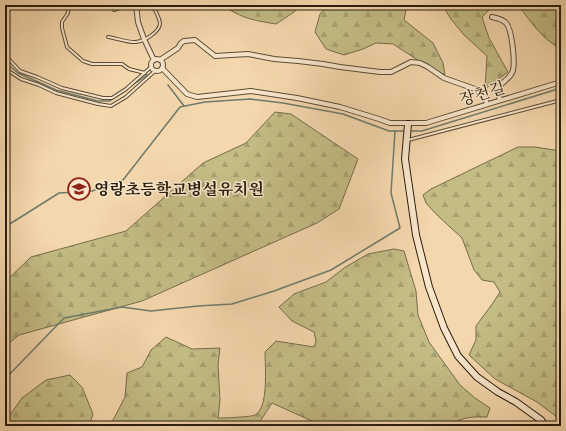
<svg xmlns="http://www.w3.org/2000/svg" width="566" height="431" font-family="Vollkorn,'Noto Serif KR',serif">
<defs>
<pattern id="forest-firs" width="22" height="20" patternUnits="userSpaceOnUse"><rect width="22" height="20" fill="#c3bc85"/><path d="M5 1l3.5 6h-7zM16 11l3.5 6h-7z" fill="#a8a172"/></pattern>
</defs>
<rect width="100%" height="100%" fill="#f5d7ad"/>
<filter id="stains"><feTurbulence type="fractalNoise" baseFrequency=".005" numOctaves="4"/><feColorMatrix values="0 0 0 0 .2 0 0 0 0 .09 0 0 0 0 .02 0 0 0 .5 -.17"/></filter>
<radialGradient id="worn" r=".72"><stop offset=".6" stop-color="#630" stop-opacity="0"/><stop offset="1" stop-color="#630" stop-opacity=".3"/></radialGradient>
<g fill="url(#forest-firs)" stroke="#756c4a">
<path d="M229 5H301L294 12 276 24C258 21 243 19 227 8Z"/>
<polygon points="328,5 407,5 404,20 433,43 443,63 445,75 427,66 393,44 376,43 363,49 344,55 326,49 315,32 320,14"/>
<polygon points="438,5 494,5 482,17 489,38 508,72 485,89 487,56 464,35 451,19 444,8"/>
<path d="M518 5H561V49C542 39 531 22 518 5Z"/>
<polygon points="275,112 291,114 358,159 339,209 317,223 142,301 19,335 8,344 5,344 5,282 31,257 126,231 203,163 246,143"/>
<polygon points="518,147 535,147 561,151 561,420 537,402 495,379 469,355 476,340 476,326 493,303 500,292 494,282 482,280 474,270 462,238 437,215 426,203 423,195 431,189"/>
<path d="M394 249 404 251 416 291 418 315 429 342 460 385 475 398 490 408 487 417C474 417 461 416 451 426H323L272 403 257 426H110L125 397 127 373 142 367 151 350 166 337 192 349 220 348 218 365 220 400 218 418C224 418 251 417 255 415 269 408 265 366 265 352L276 341 314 347 316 341 314 332 292 321 279 307 294 294 326 282 344 268 368 254Z"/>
<polygon points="70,375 82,387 93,414 89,426 5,426 5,420 10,415 22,398 46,380"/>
</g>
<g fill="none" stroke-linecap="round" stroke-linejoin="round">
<g stroke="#6d7b6c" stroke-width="1.5">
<polyline points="5,62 18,73 56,90 98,101 110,101 118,95"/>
<polyline points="168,85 184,106"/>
<polyline points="131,86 147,75"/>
<polyline points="409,131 422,131 561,88"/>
<polyline points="5,227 59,193 92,191 123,180 180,107 205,102 250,99 283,103 343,114 389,131 405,131"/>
<polyline points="5,379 64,318 122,307 151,311 198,306 232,304 274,291 331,270 400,228 391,193 395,131"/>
</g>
<g stroke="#5a4c36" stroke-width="4">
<g id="lane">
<polyline points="69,5 68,13 62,22 62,28 67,47 83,61 92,64 122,64 129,69 145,73"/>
<polyline points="114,10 125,6 132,5"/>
<path d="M108 37C116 38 129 43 136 42 145 41 159 32 160 24 160 18 155 11 153 6L141 5"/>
<polyline points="5,55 20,71 37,77 62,88 103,98 112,98 126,89 151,67"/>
<polyline points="5,66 10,72 21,79 39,85 56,93 98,104 111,106 126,97 155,71"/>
<polyline points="408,140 561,100"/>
</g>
</g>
<g stroke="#5a4c36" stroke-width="6">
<g id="street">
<polyline points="136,5 138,22 144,39 154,60"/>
<path d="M492 17C496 18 503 19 506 23 512 29 515 61 513 70 511 79 501 82 497 89L500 100"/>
<circle cx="157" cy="65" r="6"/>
<polyline points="160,60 178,48 181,43 184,41 195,40 215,56 248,54 274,59 298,61 323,64 340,67 380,72 391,72 411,62 420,63 428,67 444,78 475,89 484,95 487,104"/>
<polyline points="162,68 187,94 197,97 251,91 297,98 340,107 379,119 390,123 426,123 561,82"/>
</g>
</g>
<g stroke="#271d0e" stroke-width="8">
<polyline id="secondary" points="408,124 405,159 416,235 429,287 444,328 458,356 477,377 498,392 516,402 541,420 545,426"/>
</g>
<use href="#lane" stroke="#f8e5ca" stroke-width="2"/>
<use href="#street" stroke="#f8e5ca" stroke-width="4"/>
<use href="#secondary" stroke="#f8e5ca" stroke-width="6"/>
</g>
<defs>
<g id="school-ring" transform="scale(1.15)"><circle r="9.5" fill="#f8e5ca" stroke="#8f2418" stroke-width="1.5"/><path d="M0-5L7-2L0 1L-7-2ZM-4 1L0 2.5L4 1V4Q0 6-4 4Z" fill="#8f2418"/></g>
</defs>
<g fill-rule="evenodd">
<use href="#school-ring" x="79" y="189"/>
</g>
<g text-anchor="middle" stroke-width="3" stroke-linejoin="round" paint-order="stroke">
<g font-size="16" fill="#271d0e" stroke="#f8e5ca">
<text transform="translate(482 93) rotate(-17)" y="6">장천길</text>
</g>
<g font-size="16" font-weight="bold" fill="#271d0e" stroke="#f8e5ca" text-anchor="start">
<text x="94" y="195">영랑초등학교병설유치원</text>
</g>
</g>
<rect width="566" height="431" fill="none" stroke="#f5d7ad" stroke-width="20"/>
<rect x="6" y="6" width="554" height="419" fill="none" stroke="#271d0e" stroke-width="2"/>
<rect x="10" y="10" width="546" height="411" fill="none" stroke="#271d0e"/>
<rect width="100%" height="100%" filter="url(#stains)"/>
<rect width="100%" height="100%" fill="url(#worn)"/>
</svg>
